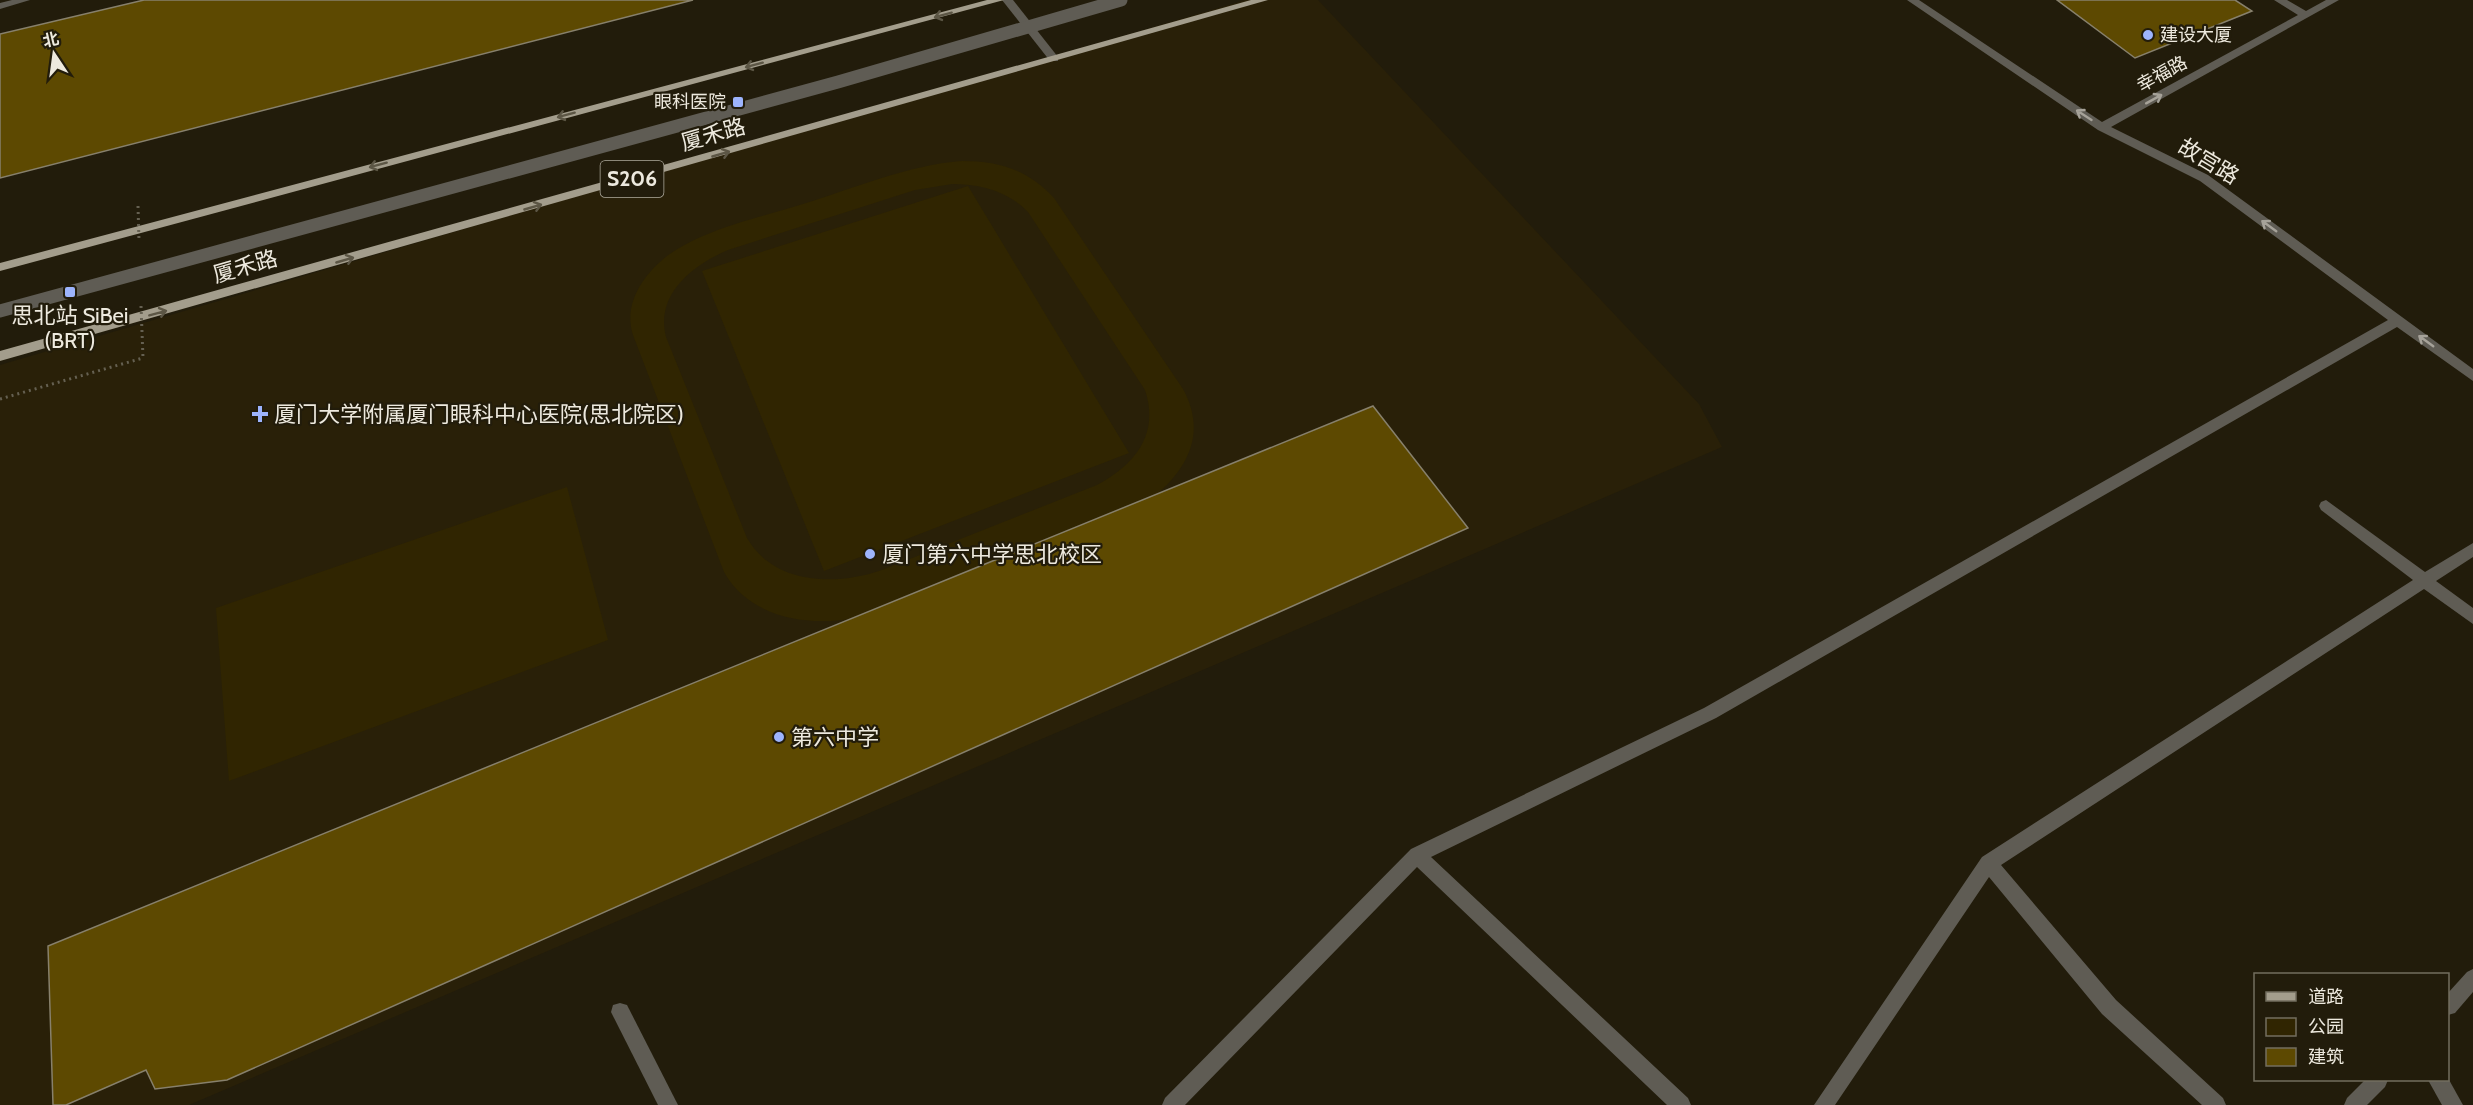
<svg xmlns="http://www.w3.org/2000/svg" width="2473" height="1105" font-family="Cabin,'Noto Sans SC',sans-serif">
<rect width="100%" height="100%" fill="#221c0b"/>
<polygon fill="#292008" points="1246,0 1318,0 1699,404 1722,447 189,1105 0,1105 0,365"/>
<g fill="#302501" fill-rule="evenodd">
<path d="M962 161C999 161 1029 170 1054 198L1183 389C1206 431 1190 466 1155 496L856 618C807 627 750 618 724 572L633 335C623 304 643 275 667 256 705 228 759 218 803 204 855 188 908 165 962 161ZM952 184C980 184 1008 191 1028 212L1145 390C1160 435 1134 465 1097 485L882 570C836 586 774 585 747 538L666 337C655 294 693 265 728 250L915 190Z"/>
<polygon points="968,186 1129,453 824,571 702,271"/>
<polygon points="567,487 608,640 229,781 216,608"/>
</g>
<g fill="#5d4901" stroke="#87806c" stroke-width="1.5">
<polygon points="144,0 693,0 0,178 0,34"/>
<polygon points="2057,0 2235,0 2252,11 2135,58"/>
<polygon points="1373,406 1468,528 227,1080 155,1089 146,1070 66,1105 53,1105 48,946"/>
</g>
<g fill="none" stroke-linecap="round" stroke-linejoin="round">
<polyline stroke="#656051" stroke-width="3" stroke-dasharray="2 4" stroke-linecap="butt" points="0,399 143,358"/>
<g fill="#5f5c54" fill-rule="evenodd">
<polygon points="12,0 30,0 0,9 0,3"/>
<polygon points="1002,0 1013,0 1058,57 1058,61 1050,61"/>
<polygon points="1907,0 1919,0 2102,122 2298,15 2274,0 2287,0 2306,11 2326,0 2339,0 2111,127 2208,175 2473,369 2473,381 2397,327 1716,718 1431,857 1688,1098 1691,1105 1667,1105 1417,867 1185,1105 1162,1105 1165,1098 1411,849 1704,708 2388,320 2200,181 2098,130"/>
<polygon points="2326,500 2425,572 2473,543 2473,557 2436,581 2473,608 2473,624 2424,589 2001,865 2116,1000 2223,1098 2226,1105 2202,1105 2102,1014 1989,877 1835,1105 1814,1105 1982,857 2413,580 2321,510 2319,506 2321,502"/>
<polygon points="2473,969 2473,992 2455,1013 2448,1015 2448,993 2467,972"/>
<polygon points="620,1003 627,1005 678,1105 658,1105 611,1012 613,1005"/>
<polygon points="2448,1078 2463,1105 2442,1105 2428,1080"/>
<polygon points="2365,1080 2388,1080 2385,1087 2367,1105 2344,1105 2347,1098"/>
</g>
<g fill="#a39d8c" fill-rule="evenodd">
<polygon points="987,0 1004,0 0,271 0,263"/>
<polygon points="1251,0 1268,0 0,361 0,351"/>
</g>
<g stroke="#656051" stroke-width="3" stroke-dasharray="2 4" stroke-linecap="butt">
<polyline points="138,206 139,241"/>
<polyline points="141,306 143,358"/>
</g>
<polyline stroke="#5f5c54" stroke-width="13" points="0,311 838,82 1121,0"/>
</g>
<defs><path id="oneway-shaft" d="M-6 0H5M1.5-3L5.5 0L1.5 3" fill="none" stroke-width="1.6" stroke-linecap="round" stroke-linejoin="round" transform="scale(1.5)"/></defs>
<g stroke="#5c5645">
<use href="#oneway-shaft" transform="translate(943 15) rotate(165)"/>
<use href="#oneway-shaft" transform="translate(754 65) rotate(165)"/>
<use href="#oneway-shaft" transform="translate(566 115) rotate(165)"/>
<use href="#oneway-shaft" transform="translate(721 154) rotate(-16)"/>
<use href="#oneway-shaft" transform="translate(378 165) rotate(165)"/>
<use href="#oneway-shaft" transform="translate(533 207) rotate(-16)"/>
<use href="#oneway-shaft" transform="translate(345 260) rotate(-16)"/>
<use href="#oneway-shaft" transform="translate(158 313) rotate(-15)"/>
</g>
<g stroke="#a6a299">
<use href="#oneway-shaft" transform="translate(2154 99) rotate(-29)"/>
<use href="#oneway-shaft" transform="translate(2084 115) rotate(-147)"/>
<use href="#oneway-shaft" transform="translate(2269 226) rotate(-144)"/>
<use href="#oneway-shaft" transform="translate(2426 341) rotate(-144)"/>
</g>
<g fill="#9db4fd" stroke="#221c0b" stroke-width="2">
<circle cx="2148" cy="35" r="6"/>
<rect x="732" y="96" width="12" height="12" rx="3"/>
<rect x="64" y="286" width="12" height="12" rx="3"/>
<path d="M257 405h6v6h6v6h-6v6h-6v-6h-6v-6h6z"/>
<circle cx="870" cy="554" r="6"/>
<circle cx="779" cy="737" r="6"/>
</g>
<g text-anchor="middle" stroke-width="4.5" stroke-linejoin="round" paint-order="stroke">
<g font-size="18" fill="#ede9de" stroke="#221c0b" text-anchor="start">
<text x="2160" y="41">建设大厦</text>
<text x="726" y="108" text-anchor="end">眼科医院</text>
</g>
<g font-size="18" fill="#ede9de" stroke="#221c0b">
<text transform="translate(2162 74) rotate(-29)" y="6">幸福路</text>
</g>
<rect fill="#221c0b" stroke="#b0ac9f" stroke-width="1.5" x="600.5" y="161" width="63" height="36" rx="4.5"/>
<g font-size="21" font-weight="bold" fill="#ede9de">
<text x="632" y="186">S206</text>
</g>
<g font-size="22" fill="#ede9de" stroke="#221c0b">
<text transform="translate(713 134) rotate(-16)" y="8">厦禾路</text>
<text transform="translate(2209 161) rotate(31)" y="8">故宫路</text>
<text transform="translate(245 266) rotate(-16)" y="8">厦禾路</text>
</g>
<g font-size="22" fill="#ede9de" stroke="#221c0b" text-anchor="start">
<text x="70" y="323" text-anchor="middle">思北站 SiBei<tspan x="70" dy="25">(BRT)</tspan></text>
<text x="274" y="422">厦门大学附属厦门眼科中心医院(思北院区)</text>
<text x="882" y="562">厦门第六中学思北校区</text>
<text x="791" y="745">第六中学</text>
</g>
</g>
<rect x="2254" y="973" width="195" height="108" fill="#221c0b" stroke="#736e5f" stroke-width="1.5"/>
<rect x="2266" y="992" width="30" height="9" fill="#a39d8c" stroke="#736e5f" stroke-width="1.5"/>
<text x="2308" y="1003" font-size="18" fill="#ede9de">道路</text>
<rect x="2266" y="1018" width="30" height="18" fill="#302501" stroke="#736e5f" stroke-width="1.5"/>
<text x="2308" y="1033" font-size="18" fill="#ede9de">公园</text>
<rect x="2266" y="1048" width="30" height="18" fill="#5d4901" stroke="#736e5f" stroke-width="1.5"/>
<text x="2308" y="1063" font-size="18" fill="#ede9de">建筑</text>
<g transform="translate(54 54) rotate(347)" stroke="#221c0b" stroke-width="4.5" paint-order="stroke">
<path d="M0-4.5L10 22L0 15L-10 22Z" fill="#ede9de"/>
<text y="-9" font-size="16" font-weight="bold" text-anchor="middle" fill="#ede9de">北</text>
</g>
</svg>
